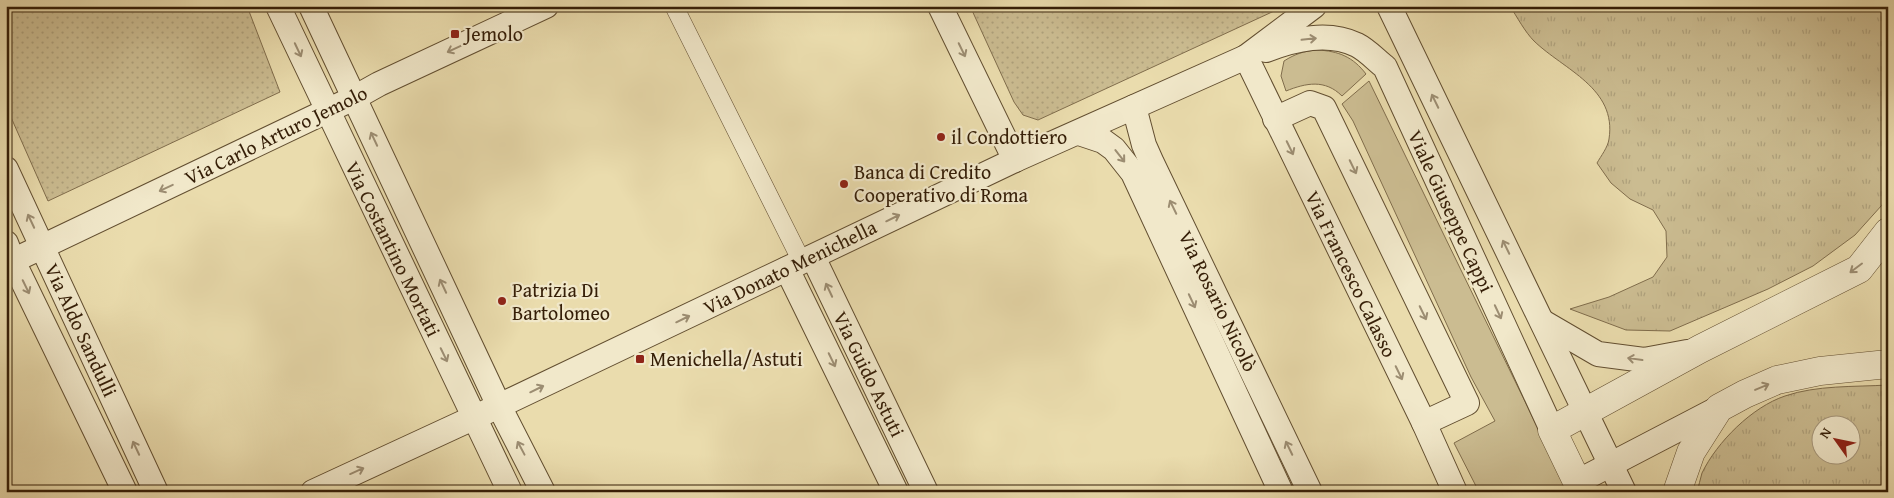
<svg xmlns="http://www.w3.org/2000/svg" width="1894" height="498" font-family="'Gentium Book Plus',serif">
<defs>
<pattern id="grass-tufts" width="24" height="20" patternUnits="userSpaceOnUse" patternTransform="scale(1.25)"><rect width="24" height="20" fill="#cbbc91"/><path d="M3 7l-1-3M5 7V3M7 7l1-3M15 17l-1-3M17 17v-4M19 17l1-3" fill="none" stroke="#afa17c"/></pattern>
<pattern id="park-dots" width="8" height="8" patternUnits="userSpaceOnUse" patternTransform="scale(1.25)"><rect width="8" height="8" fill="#cbbc91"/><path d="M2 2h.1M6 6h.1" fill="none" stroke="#afa17c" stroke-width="1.8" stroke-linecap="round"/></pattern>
</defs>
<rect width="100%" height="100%" fill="#eadcad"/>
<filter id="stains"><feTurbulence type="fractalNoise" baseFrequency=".004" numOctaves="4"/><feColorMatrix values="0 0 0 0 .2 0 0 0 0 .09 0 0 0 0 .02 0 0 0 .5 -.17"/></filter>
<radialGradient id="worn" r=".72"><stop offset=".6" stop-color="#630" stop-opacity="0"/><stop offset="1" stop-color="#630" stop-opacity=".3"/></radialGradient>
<g fill="url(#grass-tufts)" stroke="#806d4c" fill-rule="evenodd">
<path d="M1510 6H1888V192L1882 205 1855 235 1813 266 1768 289 1670 331 1626 330 1570 309 1609 297 1653 277 1667 257 1666 231 1653 210 1630 199 1611 183 1597 163C1601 156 1608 147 1609 139 1617 88 1564 70 1534 41 1525 32 1517 17 1510 6Z"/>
<path d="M1888 385V492H1697C1699 486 1700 479 1702 473 1717 442 1752 407 1785 396 1817 385 1854 387 1888 385ZM1822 426H1852V456H1822Z"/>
</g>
<g fill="url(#park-dots)" stroke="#806d4c">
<polygon points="6,6 247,6 280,92 48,201 6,106"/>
<polygon points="970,6 1285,6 1038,120 1023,115 1014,102"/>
</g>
<g fill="#cbbc91" stroke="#806d4c">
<path d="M1317 50C1339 51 1353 57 1366 74L1342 96C1325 79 1306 83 1286 91L1281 76 1284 61C1295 54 1304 51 1317 50Z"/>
<polygon points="1369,81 1569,492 1479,492 1454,443 1495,421 1471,377 1353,121 1342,104"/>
</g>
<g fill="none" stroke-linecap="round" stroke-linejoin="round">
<g stroke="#624e30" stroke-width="19">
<polyline id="pedestrian" points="674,6 802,262"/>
</g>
<g stroke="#624e30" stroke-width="26">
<g id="minor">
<polyline points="278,6 510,492"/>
<polyline points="311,6 499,406 543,492"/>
<polyline points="940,6 1015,160"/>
<polyline points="1389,6 1624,492"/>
<path d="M1266 50C1295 39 1328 31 1357 45 1367 50 1376 60 1385 67L1552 430"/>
<polyline points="1246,57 1424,423 1455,492"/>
<polyline points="1134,107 1144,145 1152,163 1310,492"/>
<polyline points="1275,119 1310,103 1324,108 1467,403 1424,423"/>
<polyline points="1079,133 1103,141 1114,149 1133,173 1281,492"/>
<polyline points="6,169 156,492"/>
<polyline points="6,243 13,261 125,492"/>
<polyline points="813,257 926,492"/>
<polyline points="6,264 354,98 379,84 546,6"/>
<polyline points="787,269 896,492"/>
<polyline points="1543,322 1598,354 1644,360 1687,352"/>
<polyline points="1577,482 1719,408"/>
<polyline points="313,492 499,406 1015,160 1246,57 1314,6"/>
</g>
</g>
<g stroke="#624e30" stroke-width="29">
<g id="tertiary">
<polyline points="1582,492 1552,430 1700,349 1859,269 1888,232"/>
<polyline points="1677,492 1691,452 1719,408 1745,394 1777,380 1820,371 1888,364"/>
</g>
</g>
<use href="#pedestrian" stroke="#f1e8ca" stroke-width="18"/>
<use href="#minor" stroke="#f1e8ca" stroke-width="24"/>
<use href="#tertiary" stroke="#f1e8ca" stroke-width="28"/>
</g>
<defs><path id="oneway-shaft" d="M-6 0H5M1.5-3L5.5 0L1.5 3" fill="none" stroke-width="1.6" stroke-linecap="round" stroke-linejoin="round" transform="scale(1.25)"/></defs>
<g stroke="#9c8d72">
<use href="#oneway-shaft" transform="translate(1309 39) rotate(-6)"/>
<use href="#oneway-shaft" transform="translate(454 49) rotate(155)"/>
<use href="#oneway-shaft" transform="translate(298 50) rotate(65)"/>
<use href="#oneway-shaft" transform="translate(962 50) rotate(64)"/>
<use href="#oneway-shaft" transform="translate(1435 101) rotate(-116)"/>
<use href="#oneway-shaft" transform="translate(374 139) rotate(-115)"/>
<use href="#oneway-shaft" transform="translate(1290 148) rotate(64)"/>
<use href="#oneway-shaft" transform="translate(1120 156) rotate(52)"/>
<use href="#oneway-shaft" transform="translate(1353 167) rotate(64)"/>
<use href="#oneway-shaft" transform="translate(166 188) rotate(155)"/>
<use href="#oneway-shaft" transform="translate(1173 207) rotate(-116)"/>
<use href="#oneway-shaft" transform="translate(893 218) rotate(-26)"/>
<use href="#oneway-shaft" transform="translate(31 221) rotate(-115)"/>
<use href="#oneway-shaft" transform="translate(1506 247) rotate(-116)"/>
<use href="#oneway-shaft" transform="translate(1856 268) rotate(143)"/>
<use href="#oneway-shaft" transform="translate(443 286) rotate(-115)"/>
<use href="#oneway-shaft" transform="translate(26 287) rotate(64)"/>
<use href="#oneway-shaft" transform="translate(829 290) rotate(-115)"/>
<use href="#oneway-shaft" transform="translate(1192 301) rotate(65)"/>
<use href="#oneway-shaft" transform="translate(1498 312) rotate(65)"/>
<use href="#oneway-shaft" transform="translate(1423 313) rotate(64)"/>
<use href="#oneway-shaft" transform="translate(683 319) rotate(-26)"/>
<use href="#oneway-shaft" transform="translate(444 355) rotate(64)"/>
<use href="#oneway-shaft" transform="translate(1635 359) rotate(-172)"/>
<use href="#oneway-shaft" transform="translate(832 360) rotate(64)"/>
<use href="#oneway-shaft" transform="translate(1399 373) rotate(64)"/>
<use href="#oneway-shaft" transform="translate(1762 387) rotate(-23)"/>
<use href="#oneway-shaft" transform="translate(537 389) rotate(-26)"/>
<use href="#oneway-shaft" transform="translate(136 448) rotate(-115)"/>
<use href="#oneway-shaft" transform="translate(521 448) rotate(-118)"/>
<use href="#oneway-shaft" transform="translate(1289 448) rotate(-116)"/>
<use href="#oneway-shaft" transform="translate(357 471) rotate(-24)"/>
</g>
<g fill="#8f2418" stroke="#f1e8ca" stroke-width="2">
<rect x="450" y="29" width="10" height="10" rx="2.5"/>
<circle cx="941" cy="137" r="5"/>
<circle cx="844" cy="184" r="5"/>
<circle cx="502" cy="301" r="5"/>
<rect x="635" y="354" width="10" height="10" rx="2.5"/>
</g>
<g text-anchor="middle" stroke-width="4.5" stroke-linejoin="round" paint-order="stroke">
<g font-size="20" fill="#351e07" stroke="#f1e8ca" text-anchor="start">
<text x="465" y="41">Jemolo</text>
<text x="951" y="144">il Condottiero</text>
<text x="854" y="179">Banca di Credito<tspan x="854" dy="23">Cooperativo di Roma</tspan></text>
<text x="512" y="297">Patrizia Di<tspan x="512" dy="23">Bartolomeo</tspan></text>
<text x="650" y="366">Menichella/Astuti</text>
</g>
<g font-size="20" fill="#351e07" stroke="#f1e8ca">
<text transform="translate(276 135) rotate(-26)" y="7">Via Carlo Arturo Jemolo</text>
<text transform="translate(1451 211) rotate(65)" y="7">Viale Giuseppe Cappi</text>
<text transform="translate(393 249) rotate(64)" y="7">Via Costantino Mortati</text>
<text transform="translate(790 267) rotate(-26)" y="7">Via Donato Menichella</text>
<text transform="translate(1351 274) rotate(64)" y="7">Via Francesco Calasso</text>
<text transform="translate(1218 301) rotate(64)" y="7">Via Rosario Nicolò</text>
<text transform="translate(81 330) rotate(65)" y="7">Via Aldo Sandulli</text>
<text transform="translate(869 374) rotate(64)" y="7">Via Guido Astuti</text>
</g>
</g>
<rect width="1894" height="498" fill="none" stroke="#eadcad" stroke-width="25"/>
<rect x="8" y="8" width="1879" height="483" fill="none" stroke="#351e07" stroke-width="2.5"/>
<rect x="12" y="12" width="1869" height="473" fill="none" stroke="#351e07"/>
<g transform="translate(1836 440) rotate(303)"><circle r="24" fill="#f1e8ca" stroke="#a6977c"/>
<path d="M0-4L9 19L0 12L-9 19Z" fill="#8f2418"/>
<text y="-8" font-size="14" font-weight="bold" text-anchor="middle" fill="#351e07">N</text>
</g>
<rect width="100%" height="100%" filter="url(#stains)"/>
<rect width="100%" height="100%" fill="url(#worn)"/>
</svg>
